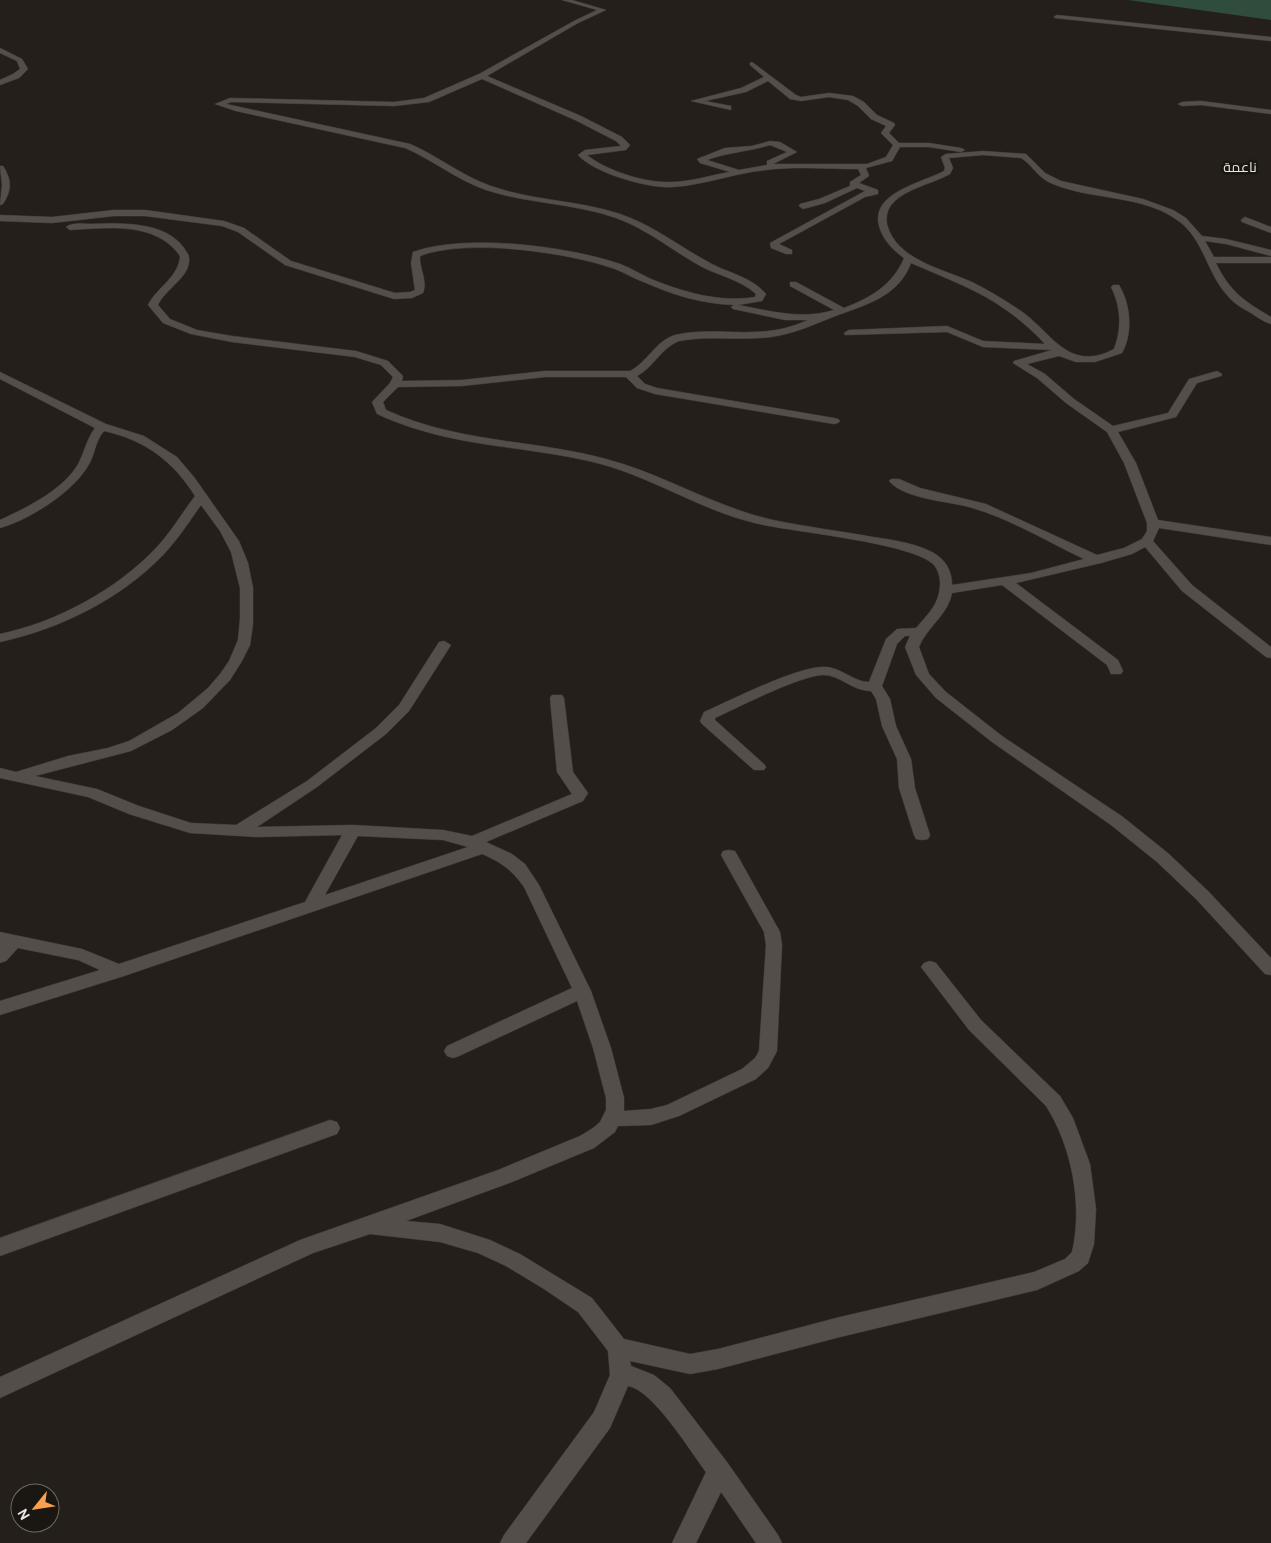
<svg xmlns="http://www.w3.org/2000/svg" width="1271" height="1543" font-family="Overpass,Cairo,sans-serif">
<rect width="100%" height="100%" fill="#241f1b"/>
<polygon fill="#2f4c3d" points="1128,0 1271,0 1271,20"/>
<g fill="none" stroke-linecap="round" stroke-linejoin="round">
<g stroke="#3d3936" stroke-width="1">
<g id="minor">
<path d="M562 0H572L606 10 578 23 487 76 581 116 622 137 630 145 626 150 587 155C607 171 645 183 671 182 690 182 711 175 730 172L700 163 697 159 725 148 752 146 770 141 780 142 797 152 773 164H867L886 157 893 145 881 133 886 126 871 119 858 106 848 100 829 97 801 101 790 99 768 81 746 92 705 101 731 106V110L691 101 741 88 764 77 750 65V63L752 62 796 95 801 97 829 93 853 96 864 102 877 115 894 123 895 125 889 133 899 143H929L961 148 965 150 961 152 929 147H900L892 161 866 168 869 176 859 183 878 190V194L865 197 779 244 792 250V254H786L771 248 770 243 865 191 857 188 825 203 803 209 799 206 800 204 819 199 850 186V182L861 175 858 169C828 169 796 166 766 170 735 173 704 185 673 187 649 189 594 173 578 155L585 150 621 146 616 141 575 120 482 79 429 102 394 106 231 102 226 104 410 144C438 156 462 176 491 186 533 201 578 200 620 214 653 225 680 247 710 263 728 273 752 277 766 294L762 301 738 305C770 311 802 320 834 310L790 286V282H796L844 308C870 298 893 285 904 258 894 251 884 241 880 229 867 193 922 183 944 171L945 168 941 157 946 154 983 151 1026 154 1045 173 1061 181 1143 199 1173 210 1186 218 1202 236 1226 239 1271 250V256L1226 244 1205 241 1214 257H1271V263H1216C1230 292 1244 301 1271 317V324C1264 322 1257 317 1251 313 1242 308 1233 303 1227 295 1207 273 1204 241 1180 222 1144 194 1094 201 1053 184 1036 177 1034 166 1021 158L983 155 949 158 953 168 950 174C932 184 907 188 893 203 887 209 886 217 887 224 896 260 943 269 972 282 988 290 1003 299 1018 309 1051 330 1067 374 1114 349 1122 328 1121 307 1111 287L1113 285H1119C1131 305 1133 333 1122 353L1095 362H1076L1059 356 1027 364 1045 374 1074 399 1113 426 1168 413 1189 379 1217 371 1222 374 1221 376 1197 383 1176 417 1118 432 1136 463 1158 520 1271 537V545L1159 528 1153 541 1192 585 1271 647V658L1266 657 1182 591 1145 547 1132 554 1101 563 1016 583 1118 660 1123 671 1121 674H1111L1107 665 1002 585 952 593C948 615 927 627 919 647L929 674 946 692 1002 736 1123 817 1169 854 1209 892 1271 958V975L1265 974 1197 900 1157 862 1111 825 992 742 936 698 916 675 905 647 910 636H905L897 644 882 686 890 699 896 726 911 759 915 788 930 835 928 839 922 840 916 839 914 835 899 788 897 759 882 726 876 699 871 691C852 691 840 675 824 675 801 675 739 707 715 718V720L764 764 766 767 764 770H754L702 724 700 721 704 712C732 700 799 665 826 667 842 668 854 682 869 682L886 639 897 629 916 628C929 613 940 603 940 583 940 577 938 570 934 565 914 543 794 532 759 524 704 512 656 479 601 464 523 444 453 449 377 414L372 402 390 383 393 377 381 365 355 357 232 342 191 334 163 323 148 305C157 287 179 277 180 256 156 221 107 228 70 230L66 227C72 222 83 224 91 224 121 223 165 221 184 248 186 252 189 254 189 258 191 277 165 289 158 305L170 319 197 330 232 336 356 351 388 361 403 376 402 381 462 380 545 371H630C648 362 655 341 675 335 700 329 727 333 752 332 772 332 790 328 808 320H785L733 309 731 307 734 305C703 304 673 295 646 283 635 279 625 273 615 269 567 252 467 238 420 256 419 268 428 281 423 293L412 298 394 299 285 265 238 232 222 226 145 216H114L52 223 0 221V215L52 217 114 210H145L224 221 244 228 291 261 395 293 410 292 415 290 411 263 413 252C465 233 567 246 620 264 631 268 640 274 651 279 683 292 720 303 755 297L756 294C741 280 720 276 702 267 673 251 647 229 616 218 574 203 528 204 486 190 457 180 433 160 405 148L236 111 215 104 230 98 394 102 424 98 479 74 574 21 597 10ZM770 145 787 152 767 161V165L739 170 707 160C729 152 748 152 770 145ZM911 263C929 271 947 278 964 286 995 300 1022 319 1045 344L983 341 947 326 849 330 844 333 845 335 947 332 983 347 1052 350 1014 361 1013 363 1037 378 1066 403 1107 432 1124 463 1147 523V531L1142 539 1124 548 1097 555 986 504 920 488 899 479H891L889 481C904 499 947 501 969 507 1009 518 1046 541 1084 559L1031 573 952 585C952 570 945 559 932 552 914 543 893 540 873 537 840 531 806 527 773 520 714 507 664 474 606 459 530 439 459 443 386 410L383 402 398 387 462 386 545 377H626L637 388 655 394 834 424 838 423 840 421 838 419 834 418 657 388 645 384 637 376C654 367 661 348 679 341 710 335 741 341 771 337 793 334 813 325 833 317 864 305 898 298 911 263Z"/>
<polygon points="1057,15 1271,37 1271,41 1055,18 1054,17"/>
<polygon points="0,48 22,59 28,69 19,78 0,85 0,80 13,74 20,69 17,61 0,53"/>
<polygon points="1201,101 1271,110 1271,114 1201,105 1182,106 1178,104 1182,102"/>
<path d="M0 166H3C12 180 12 190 3 204L0 205 2 185Z"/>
<polygon points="1245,217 1271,227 1271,233 1242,222 1241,220"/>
<path d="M0 372 106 424 144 436 177 457 194 477 239 541 248 563 253 588V624L250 645 242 661 230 680 203 708 172 730 131 751 35 776 97 789 139 806 191 823 236 825 307 781 376 728 399 705 439 642 444 641 451 645 409 711 386 734 317 787 257 827 353 825 443 830 472 836 572 794 557 772 550 698 552 695H562L564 698 573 772 588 793 583 801 486 842 512 854 525 864 539 885 591 991 611 1048 624 1098V1111L651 1109 667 1105 742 1069 755 1058 759 1051 766 945 764 932 721 855 723 851 729 850 735 851 780 932 782 945 777 1051 768 1068 756 1079 679 1116 651 1125 618 1126 615 1132 594 1148 512 1182 406 1221 440 1224 490 1240 520 1254 592 1298 624 1339 690 1354 718 1349 840 1317 1034 1272 1065 1259 1072 1252C1083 1205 1072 1147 1046 1106L969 1030 924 971 921 967 924 963 930 961 936 963 981 1020 1060 1096 1073 1118 1090 1164 1096 1209 1094 1244 1088 1263 1079 1271 1037 1290 840 1337 718 1369 690 1374 630 1361 631 1366 654 1375 670 1388 727 1462 778 1535 782 1543H756L721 1492 696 1543H672L706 1472C690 1451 653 1390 628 1386L610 1428 526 1543H500L504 1535 594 1412 610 1375 608 1351 578 1312 544 1289 506 1266 478 1253 440 1242 370 1234 313 1253 0 1398V1377L300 1240 498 1170 580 1136 593 1128 600 1122 606 1110V1098L593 1048 577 1001 459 1056 453 1058 447 1056 444 1051 447 1046 572 988 524 887C512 870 501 862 482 854L124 976 0 1015V1001L100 970 78 960 18 948 6 961 0 963V932L82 949 119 964 305 902 342 835 258 837 190 833 129 814 88 797 0 778V768L16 772 68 756 108 748 129 741 178 713 208 688 220 674 229 661 238 640 240 619V588L231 552 220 531 201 505C189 522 178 539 164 554 121 599 60 629 0 642V634C57 622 116 590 156 548 171 532 182 513 195 496 173 461 145 440 104 431 95 441 95 455 88 466 73 492 29 520 0 528V520C26 508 61 491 77 466 84 454 86 440 95 428L0 379ZM358 836 443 840 468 847 325 895Z"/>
<polygon points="330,1120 337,1122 340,1128 337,1134 0,1256 0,1238"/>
</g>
</g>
<use href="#minor" fill="#534e4a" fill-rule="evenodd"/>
</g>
<g text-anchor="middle" stroke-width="5" stroke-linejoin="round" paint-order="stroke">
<g font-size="14" fill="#e8e5e2" stroke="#1a1612">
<text x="1240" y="172">ناعمة</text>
</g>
</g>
<g transform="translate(35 1508) rotate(240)"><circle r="24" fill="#1a1612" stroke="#6c6965"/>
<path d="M0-4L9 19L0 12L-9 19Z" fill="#f9a04d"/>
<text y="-8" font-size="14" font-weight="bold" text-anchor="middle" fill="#e8e5e2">N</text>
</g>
</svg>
